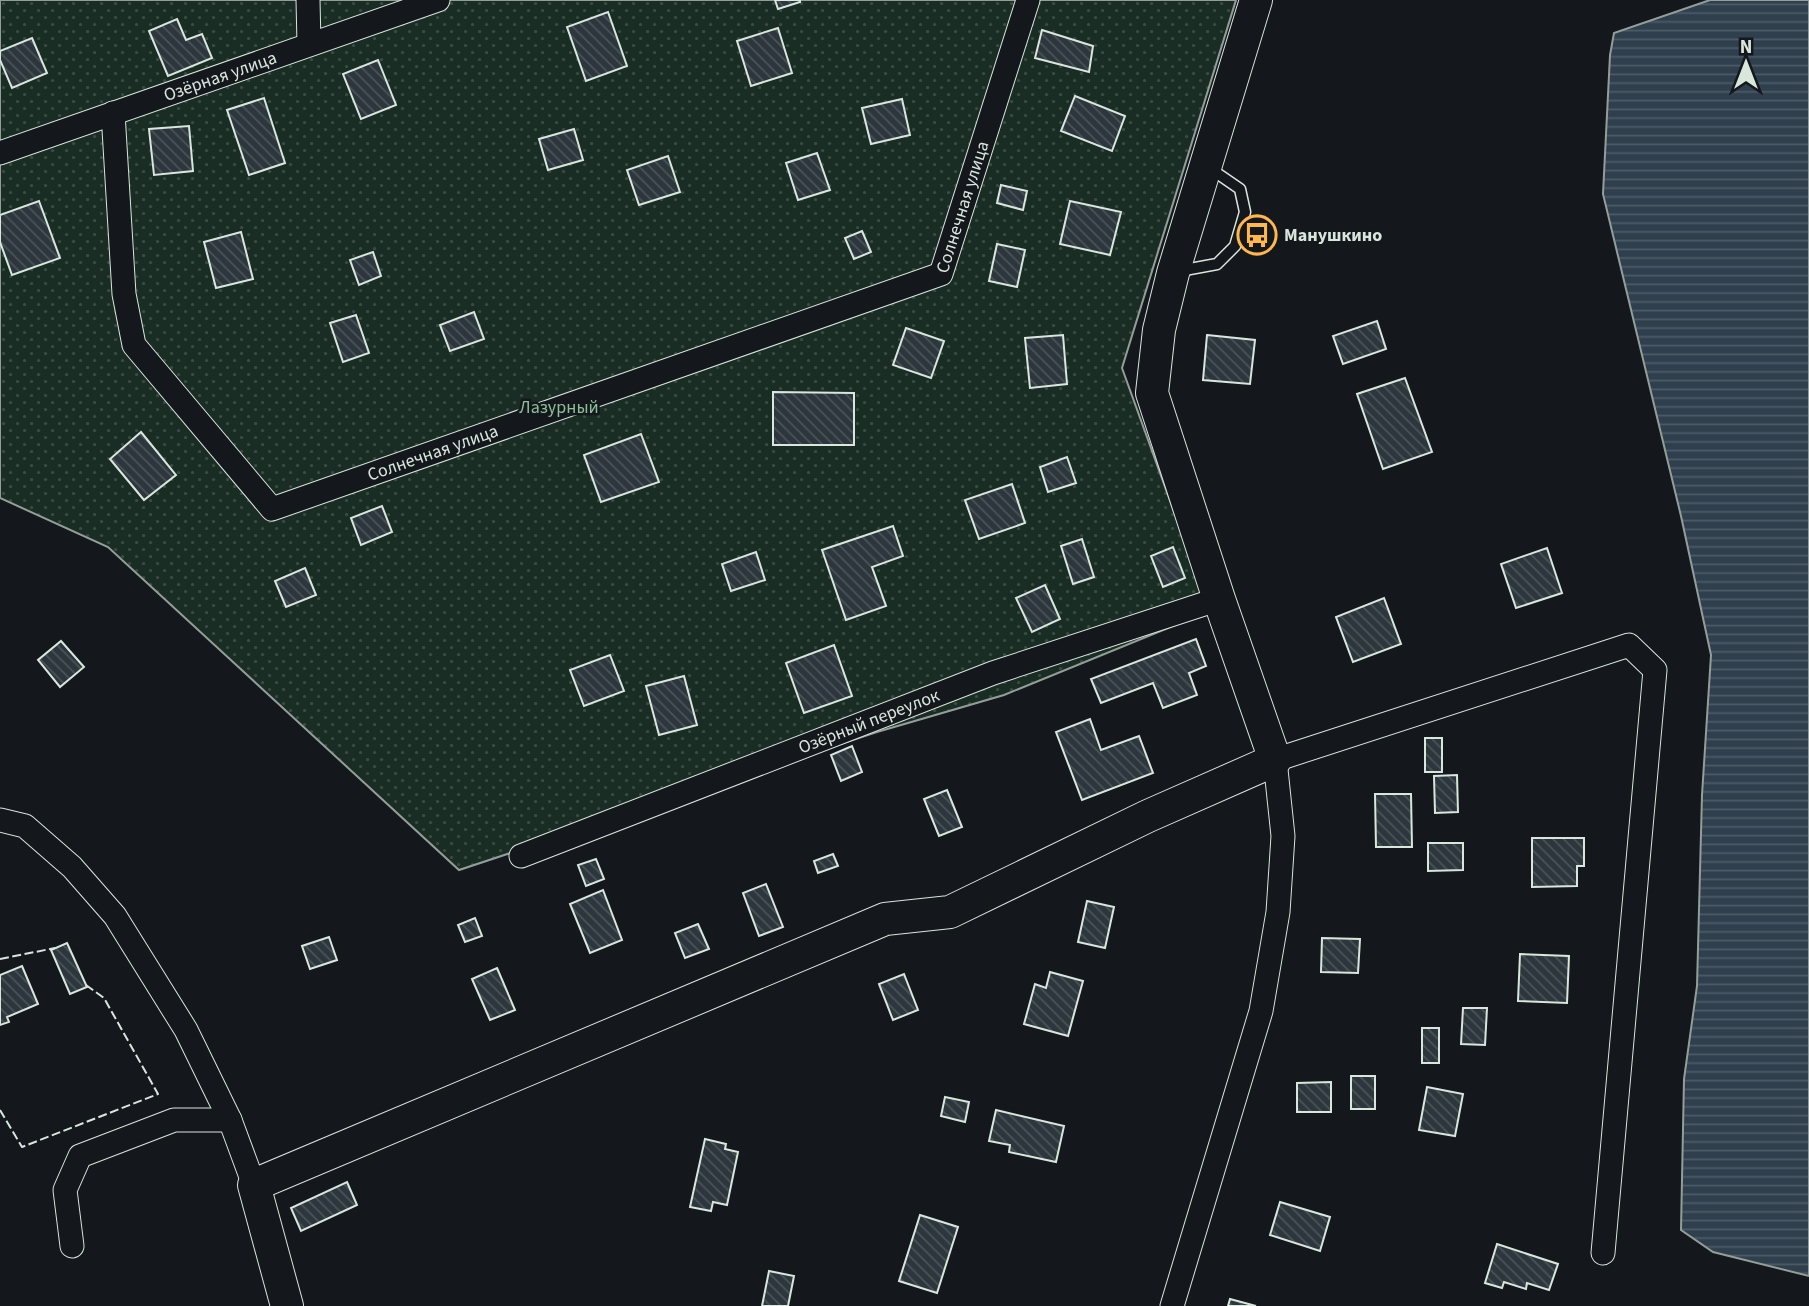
<svg xmlns="http://www.w3.org/2000/svg" width="1809" height="1306" font-family="'Source Sans 3',sans-serif">
<defs>
<pattern id="grass-dots" width="8" height="8" patternUnits="userSpaceOnUse" patternTransform="scale(1.75)"><rect width="8" height="8" fill="#1a2d24"/><path d="M2 2h.1M6 6h.1" fill="none" stroke="#3b4b43" stroke-width="1.8" stroke-linecap="round"/></pattern>
<pattern id="water-rules" width="6" height="5" patternUnits="userSpaceOnUse" patternTransform="scale(1.75)"><rect width="6" height="5" fill="#2f3f4d"/><path d="M0 2.5h6" fill="none" stroke="#4c5b66"/></pattern>
<pattern id="building-back-hatch" width="6" height="6" patternUnits="userSpaceOnUse" patternTransform="scale(1.75)"><rect width="6" height="6" fill="#2c363c"/><path d="M-1 5l2 2M0 0l6 6M5-1l2 2" fill="none" stroke="#4a5358"/></pattern>
</defs>
<rect width="100%" height="100%" fill="#14181c"/>
<polygon fill="url(#grass-dots)" stroke="#939e99" stroke-width="2" points="0,0 1236,0 1122,368 1210,611 1004,695 877,732 459,870 108,547 0,498"/>
<polygon fill="url(#water-rules)" stroke="#939e99" stroke-width="2" points="1710,0 1809,0 1809,1276 1713,1252 1681,1230 1684,1079 1697,986 1702,795 1711,655 1681,516 1603,194 1610,55 1614,33"/>
<g fill="url(#building-back-hatch)" stroke="#d8e6dc" stroke-width="2">
<polygon points="775,0 800,0 800,2 778,9"/>
<polygon points="608,12 627,66 586,81 567,27"/>
<polygon points="177,19 186,40 202,34 212,58 168,76 149,31"/>
<polygon points="778,28 792,73 751,86 737,41"/>
<polygon points="1042,30 1093,46 1089,72 1035,58"/>
<polygon points="32,38 47,73 12,88 0,60 0,51"/>
<polygon points="378,60 396,105 361,119 343,74"/>
<polygon points="1075,96 1125,116 1112,151 1061,131"/>
<polygon points="264,98 285,163 249,175 227,110"/>
<polygon points="902,99 910,135 871,144 862,108"/>
<polygon points="189,126 193,171 154,175 149,129"/>
<polygon points="574,129 583,160 548,170 539,139"/>
<polygon points="817,153 830,190 798,200 786,163"/>
<polygon points="668,156 680,192 639,205 627,170"/>
<polygon points="1001,185 1027,191 1023,210 997,203"/>
<polygon points="39,201 60,258 12,275 0,242 0,215"/>
<polygon points="1070,201 1121,212 1110,255 1060,244"/>
<polygon points="862,231 871,252 854,259 845,238"/>
<polygon points="241,232 253,279 216,288 204,242"/>
<polygon points="997,244 1025,250 1017,287 989,281"/>
<polygon points="373,252 381,276 359,285 350,260"/>
<polygon points="474,312 484,339 450,351 440,325"/>
<polygon points="356,315 369,353 343,362 330,323"/>
<polygon points="1377,321 1386,349 1343,364 1333,336"/>
<polygon points="906,328 944,341 931,378 893,365"/>
<polygon points="1063,335 1067,384 1030,388 1025,338"/>
<polygon points="1207,335 1255,340 1250,384 1203,380"/>
<polygon points="1405,378 1432,452 1383,469 1357,394"/>
<polygon points="773,392 854,393 854,445 773,445"/>
<polygon points="141,432 176,475 144,500 110,459"/>
<polygon points="641,434 659,482 601,502 584,455"/>
<polygon points="1067,457 1076,483 1048,492 1040,467"/>
<polygon points="1012,484 1025,523 979,539 965,500"/>
<polygon points="382,506 392,532 361,545 351,518"/>
<polygon points="893,526 903,556 872,567 886,606 846,620 822,550"/>
<polygon points="1082,539 1094,577 1073,584 1061,546"/>
<polygon points="1173,547 1185,578 1163,587 1151,556"/>
<polygon points="1547,548 1562,593 1516,608 1501,564"/>
<polygon points="756,552 765,580 731,591 722,564"/>
<polygon points="305,568 316,595 286,607 275,581"/>
<polygon points="1045,585 1060,619 1032,632 1016,598"/>
<polygon points="1384,598 1401,644 1353,662 1336,617"/>
<polygon points="1196,639 1206,666 1189,673 1197,695 1163,708 1153,683 1101,703 1091,679"/>
<polygon points="61,641 84,667 60,687 38,660"/>
<polygon points="834,645 852,696 804,713 786,663"/>
<polygon points="610,655 624,691 584,706 570,670"/>
<polygon points="684,676 697,725 659,735 646,686"/>
<polygon points="1090,719 1101,750 1139,736 1153,773 1082,800 1056,732"/>
<rect x="1425" y="738" width="17" height="34"/>
<polygon points="852,746 862,772 841,781 831,755"/>
<polygon points="1457,775 1458,812 1435,813 1434,776"/>
<polygon points="947,790 962,827 939,836 924,799"/>
<polygon points="1375,794 1411,794 1412,847 1376,847"/>
<polygon points="1532,838 1584,838 1584,866 1577,866 1577,886 1532,887"/>
<polygon points="1428,843 1463,843 1463,870 1428,871"/>
<polygon points="833,854 838,866 818,873 814,861"/>
<polygon points="596,859 604,879 586,886 578,865"/>
<polygon points="766,884 783,927 759,936 743,893"/>
<polygon points="603,890 622,940 590,953 570,904"/>
<polygon points="1087,901 1114,907 1105,948 1078,942"/>
<polygon points="475,918 482,936 465,942 458,925"/>
<polygon points="698,924 709,949 685,958 675,933"/>
<polygon points="329,937 337,960 310,969 302,946"/>
<polygon points="1322,938 1360,939 1358,973 1321,972"/>
<polygon points="67,943 87,987 70,994 51,950"/>
<polygon points="1520,954 1569,956 1567,1003 1518,1001"/>
<polygon points="22,966 38,1004 7,1017 9,1022 0,1025 0,975"/>
<polygon points="497,968 515,1010 490,1020 472,979"/>
<polygon points="1050,972 1083,981 1068,1036 1024,1024 1035,984 1046,988"/>
<polygon points="904,974 918,1010 893,1020 879,984"/>
<polygon points="1463,1008 1487,1008 1485,1045 1461,1044"/>
<rect x="1422" y="1028" width="17" height="35"/>
<rect x="1351" y="1076" width="24" height="33"/>
<polygon points="1331,1082 1331,1112 1297,1112 1297,1083"/>
<polygon points="1427,1087 1463,1094 1455,1136 1419,1130"/>
<polygon points="945,1097 969,1102 965,1122 941,1116"/>
<polygon points="996,1110 1064,1126 1056,1162 1009,1152 1010,1145 989,1141"/>
<polygon points="705,1139 726,1144 725,1149 738,1152 727,1205 713,1202 711,1211 690,1207"/>
<polygon points="347,1182 357,1205 301,1231 291,1208"/>
<polygon points="1280,1202 1330,1217 1320,1251 1270,1235"/>
<polygon points="920,1215 958,1227 937,1293 899,1281"/>
<polygon points="1497,1244 1558,1264 1549,1290 1527,1283 1526,1289 1504,1282 1502,1288 1485,1283"/>
<polygon points="769,1271 794,1276 788,1306 762,1306"/>
<polygon points="1230,1299 1256,1306 1228,1306"/>
</g>
<g fill="none" stroke-linecap="round" stroke-linejoin="round">
<g stroke="#d8e6dc" stroke-width="13">
<polyline id="lane" points="1179,271 1217,264 1235,246 1245,212 1240,189 1208,167"/>
</g>
<g stroke="#d8e6dc" stroke-width="25">
<g id="street">
<polyline points="308,0 309,44"/>
<path id="s1" d="M113 113 124 294 134 345 272 509 941 274 1028 0"/>
<path id="s2" d="M0 153 438 0"/>
<polyline points="0,820 25,826 72,867 115,916 186,1030 230,1120 254,1185"/>
<path id="s3" d="M521 856 993 673 1219 599"/>
<polyline points="72,1246 65,1190 80,1156 174,1120 230,1120"/>
<polyline points="1172,1306 1261,1011 1278,912 1283,836 1275,760 1629,645 1655,670 1603,1253"/>
</g>
</g>
<g stroke="#d8e6dc" stroke-width="34">
<polyline id="secondary" points="287,1306 254,1185 885,919 950,912 1148,816 1275,760 1219,599 1152,393 1159,330 1173,273 1256,0"/>
</g>
<use href="#lane" stroke="#14181c" stroke-width="10"/>
<use href="#street" stroke="#14181c" stroke-width="23"/>
<use href="#secondary" stroke="#14181c" stroke-width="32"/>
<g stroke="#d8e6dc" stroke-width="2" stroke-dasharray="9 3.5" stroke-linecap="butt">
<polyline points="0,959 55,948"/>
<polyline points="0,1110 22,1147 158,1094 104,998 86,985"/>
</g>
</g>
<defs>
<g id="bus-ring" transform="scale(2.0125)"><circle r="9.5" fill="#14181c" stroke="#ffb74d" stroke-width="1.5"/><path d="M-5-6H5V4H4V6H2V4H-2V6H-4V4H-5ZM-3.5-4V0h7V-4ZM-3.5 1.2v1.5H-2V1.2ZM2 1.2v1.5H3.5V1.2Z" fill="#ffb74d"/></g>
</defs>
<g fill-rule="evenodd">
<use href="#bus-ring" x="1257" y="235"/>
</g>
<g text-anchor="middle" stroke-width="5" stroke-linejoin="round" paint-order="stroke">
<g font-size="18" fill="#d8e6dc" stroke="#14181c">
<text dy="6" stroke="none"><textPath href="#s2" startOffset="233">Озёрная улица</textPath></text>
<text dy="6" stroke="none"><textPath href="#s1" startOffset="1227">Солнечная улица</textPath></text>
<text dy="6" stroke="none"><textPath href="#s1" startOffset="618">Солнечная улица</textPath></text>
<text dy="6" stroke="none"><textPath href="#s3" startOffset="373">Озёрный переулок</textPath></text>
</g>
<g font-size="18" font-weight="bold" fill="#d8e6dc" stroke="#14181c" text-anchor="start">
<text x="1284" y="241">Манушкино</text>
</g>
<g font-size="18" fill="#8ac095" stroke="#14181c">
<text x="559" y="413">Лазурный</text>
</g>
</g>
<g transform="translate(1746 63)" stroke="#14181c" stroke-width="5" paint-order="stroke">
<path d="M0-5L12 26L0 18L-12 26Z" fill="#d8e6dc"/>
<text y="-10" font-size="19" font-weight="bold" text-anchor="middle" fill="#d8e6dc">N</text>
</g>
</svg>
